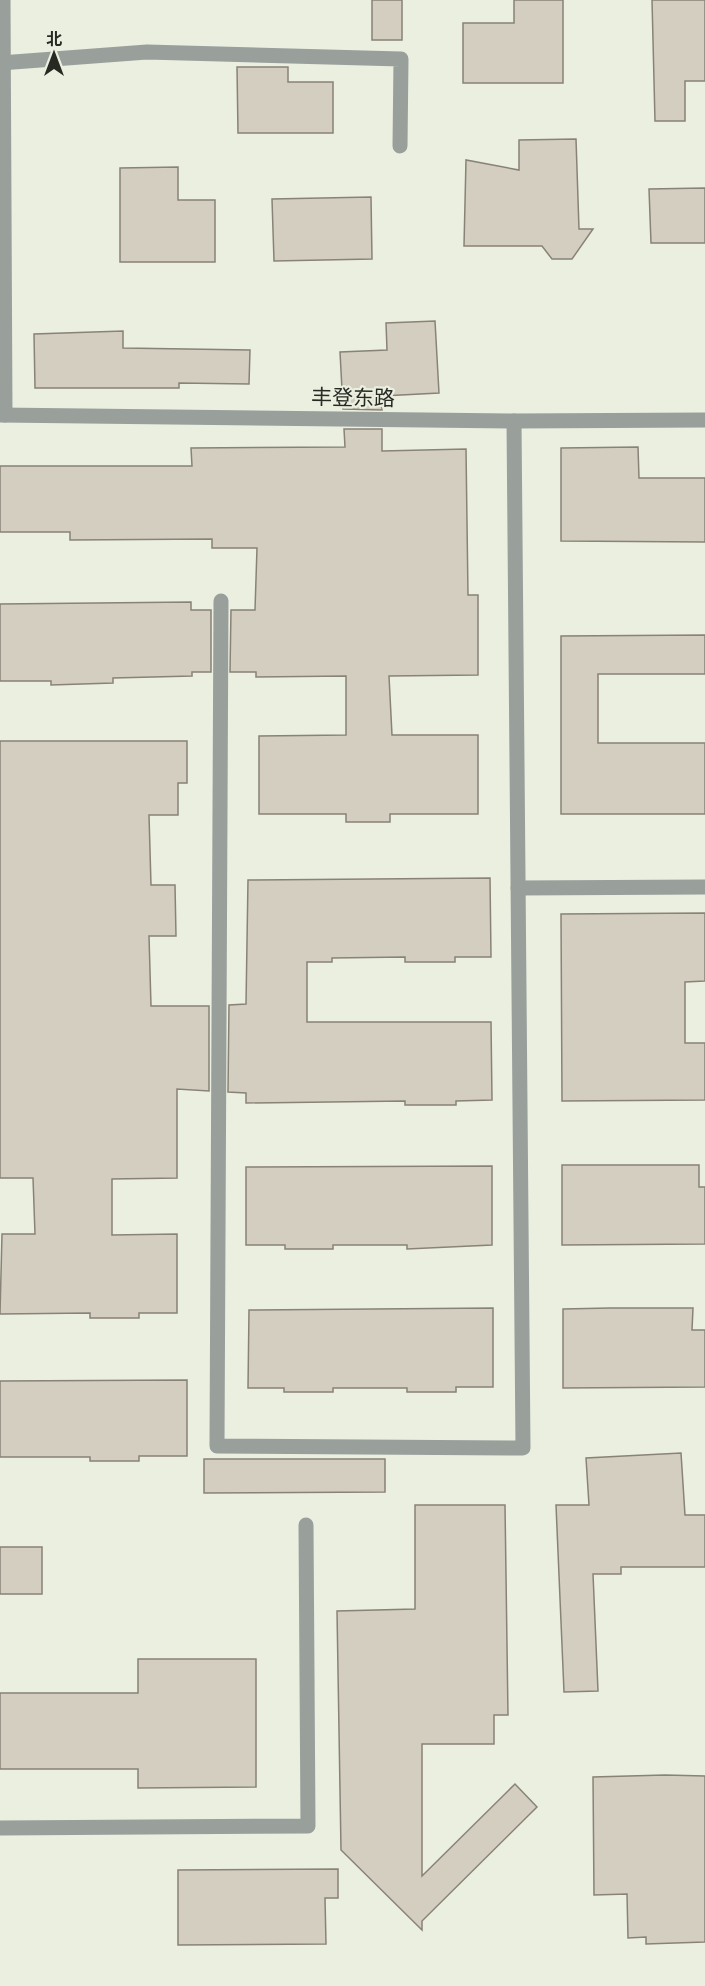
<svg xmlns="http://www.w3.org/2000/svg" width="705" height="1986" font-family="'Source Sans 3','Noto Sans SC',sans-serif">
<rect width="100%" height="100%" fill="#eaefe0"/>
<g fill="#d3cec0" stroke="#888376" stroke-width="1.5">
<rect x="372" y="0" width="30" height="40"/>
<polygon points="514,0 563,0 563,83 463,83 463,23 514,23"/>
<polygon points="652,0 705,0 705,81 685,81 685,121 655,121"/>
<polygon points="237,67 288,67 288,82 333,82 333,133 238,133"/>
<polygon points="576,139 579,229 593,229 572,259 552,259 542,246 464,246 466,160 519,170 519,140"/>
<polygon points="178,167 178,200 215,200 215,262 120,262 120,168"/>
<polygon points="705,188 705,243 651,243 649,189"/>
<polygon points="371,197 372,259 274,261 272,199"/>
<polygon points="435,321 439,393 382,396 382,410 343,409 340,352 387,350 386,323"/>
<polygon points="123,331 123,348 250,350 249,384 179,383 179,388 35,388 34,334"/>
<polygon points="344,429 382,429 382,451 466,449 468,595 478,595 478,675 389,676 392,735 478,735 478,814 390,814 390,822 346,822 346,814 259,814 259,736 346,735 346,676 256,677 256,672 230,672 231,610 255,610 257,548 212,548 212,539 70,540 70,532 0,532 0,466 192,466 191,448 345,447"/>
<polygon points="638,447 639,478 705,478 705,542 561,541 561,448"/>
<polygon points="191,602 191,610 211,610 211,672 192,672 192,676 113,678 113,683 51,685 51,681 0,681 0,604"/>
<polygon points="705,635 705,674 598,674 598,743 705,743 705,814 561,814 561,636"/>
<polygon points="0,741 187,741 187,783 178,783 178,815 149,815 151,885 175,885 176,936 149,936 151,1006 209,1006 209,1091 177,1089 177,1178 112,1179 112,1235 177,1234 177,1313 139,1313 139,1318 90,1318 90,1313 0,1314 2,1234 35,1234 33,1178 0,1178"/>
<polygon points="490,878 491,957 455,957 455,962 405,962 405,957 332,958 332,962 307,962 307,1022 491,1022 492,1100 456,1101 456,1105 405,1105 405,1101 246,1103 246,1093 228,1092 229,1005 246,1004 248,880"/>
<polygon points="705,913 705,981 685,982 685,1043 705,1043 705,1100 562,1101 561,914"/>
<polygon points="562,1165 699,1165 699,1187 705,1187 705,1244 562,1245"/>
<polygon points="492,1166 492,1245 407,1249 407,1245 333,1245 333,1249 285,1249 285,1245 246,1245 246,1167"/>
<polygon points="493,1308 493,1387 456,1387 456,1392 407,1392 407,1388 333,1388 333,1392 284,1392 284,1388 248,1388 249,1310"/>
<polygon points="610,1308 693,1308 692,1330 705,1330 705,1387 563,1388 563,1309"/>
<polygon points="187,1380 187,1456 139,1456 139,1461 90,1461 90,1457 0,1457 0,1381"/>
<polygon points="681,1453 685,1515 705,1515 705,1567 621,1567 621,1574 593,1574 598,1691 564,1692 556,1505 589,1505 586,1458"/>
<polygon points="204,1459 385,1459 385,1492 204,1493"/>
<polygon points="415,1505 505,1505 508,1715 494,1715 494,1744 422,1744 422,1876 515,1784 537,1807 422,1921 422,1930 341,1850 337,1611 415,1609"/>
<rect x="0" y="1547" width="42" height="47"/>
<polygon points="138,1659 256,1659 256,1787 138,1788 138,1769 0,1769 0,1693 138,1693"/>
<polygon points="665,1775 705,1776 705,1942 646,1944 646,1937 628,1938 627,1894 594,1895 593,1777"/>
<polygon points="338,1869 338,1898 325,1898 326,1944 178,1945 178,1870"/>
</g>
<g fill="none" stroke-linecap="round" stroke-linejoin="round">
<g stroke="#999f9b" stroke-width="15">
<polyline points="3,0 5,415"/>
<polyline points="0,63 147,52 401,59 400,146"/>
<polyline points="0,415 514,421 705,420"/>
<polyline points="221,601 217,1446 523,1448 514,421"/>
<polyline points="518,888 705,887"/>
<polyline points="0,1828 308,1826 306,1525"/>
</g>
</g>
<g text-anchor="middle" stroke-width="4.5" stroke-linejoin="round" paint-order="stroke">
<g font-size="21" fill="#272923" stroke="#eaefe0">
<text transform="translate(353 398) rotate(1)" y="7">丰登东路</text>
</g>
</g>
<g transform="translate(54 54)" stroke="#eaefe0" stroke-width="4.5" paint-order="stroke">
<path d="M0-4.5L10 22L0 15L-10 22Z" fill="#272923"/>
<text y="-9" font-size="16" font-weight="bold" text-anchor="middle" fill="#272923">北</text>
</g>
</svg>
